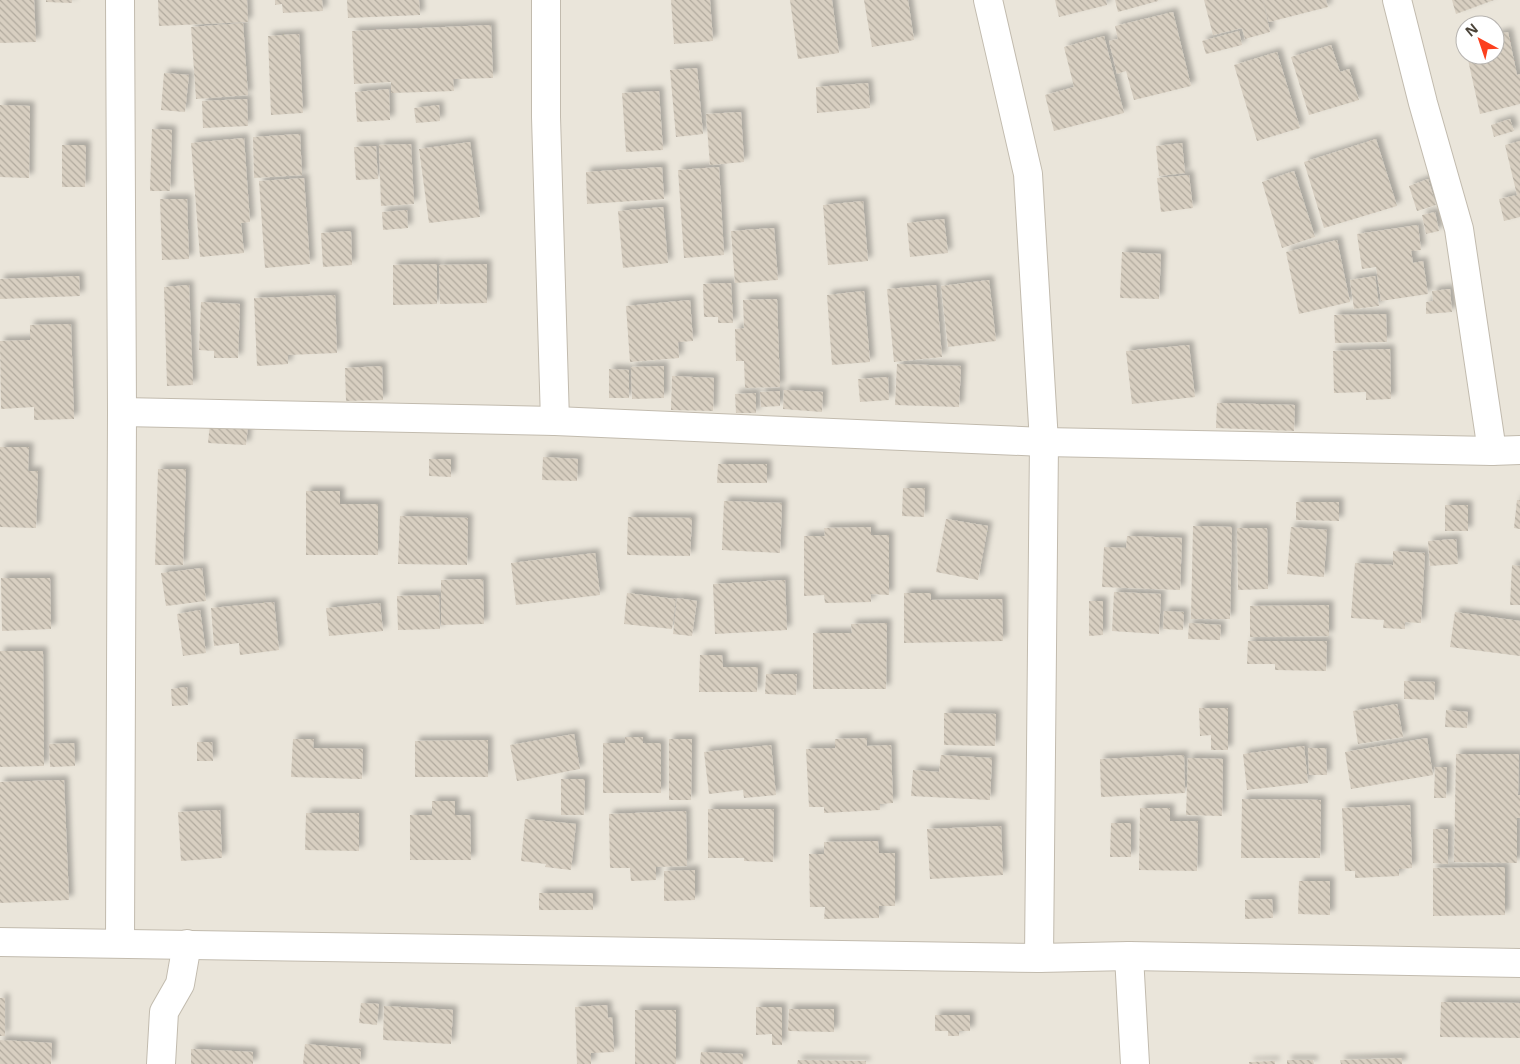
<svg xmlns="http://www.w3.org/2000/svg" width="1520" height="1064" font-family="'Open Sans',sans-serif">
<defs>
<pattern id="building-back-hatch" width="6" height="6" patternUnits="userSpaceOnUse" patternTransform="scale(1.25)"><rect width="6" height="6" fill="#d8cfc1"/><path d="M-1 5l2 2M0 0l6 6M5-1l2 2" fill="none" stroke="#b1aa9e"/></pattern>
<filter id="shadow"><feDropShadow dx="4.5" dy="-4.5" stdDeviation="2.5" flood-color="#0004"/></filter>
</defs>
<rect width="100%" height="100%" fill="#f6f3ec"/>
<path fill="#eae5da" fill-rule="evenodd" d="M0 0H1520V1064H0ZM1465 25H1495V55H1465Z"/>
<g fill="url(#building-back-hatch)" filter="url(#shadow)">
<polygon points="0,0 34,0 36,42 0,43"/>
<polygon points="46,0 72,0 72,3 46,2"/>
<polygon points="158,0 247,0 248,22 159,26"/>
<polygon points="275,0 322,0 323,11 283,13 282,4 275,5"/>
<polygon points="347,0 419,0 420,15 348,18"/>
<polygon points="671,0 710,0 713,41 674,44"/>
<polygon points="790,0 832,0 839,53 798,59"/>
<polygon points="864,0 908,0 914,40 872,47"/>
<polygon points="1055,0 1106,0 1107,5 1059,17"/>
<polygon points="1115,0 1158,0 1158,1 1118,12"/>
<polygon points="1204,0 1263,0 1270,32 1245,39 1242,28 1213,35"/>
<polygon points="1263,0 1326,0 1328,7 1269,22"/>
<polygon points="1452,0 1494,0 1456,14"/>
<polygon points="1173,12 1191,86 1134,100 1126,71 1117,74 1109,41 1118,39 1115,26"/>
<polygon points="243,23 248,95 196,99 191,27"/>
<polygon points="491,25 493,78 453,79 454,91 391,93 391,82 354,84 352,31"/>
<polygon points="1239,31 1242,45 1206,54 1202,41"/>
<polygon points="1508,32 1517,75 1520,74 1520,104 1480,114 1467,55 1495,55 1495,35"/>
<polygon points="299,34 303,113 271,115 268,36"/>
<polygon points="1104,36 1124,113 1054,131 1045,95 1074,87 1064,47"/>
<polygon points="1331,45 1340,72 1349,69 1359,100 1309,115 1291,57"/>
<polygon points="1277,52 1300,128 1257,141 1234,65"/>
<polygon points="697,68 703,134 676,137 670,70"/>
<polygon points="164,73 189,75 185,112 161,110"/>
<polygon points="868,83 870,108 817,113 816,87"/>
<polygon points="389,89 390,120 357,122 355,92"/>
<polygon points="659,91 663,150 626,152 622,93"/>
<polygon points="247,99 248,126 203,128 202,101"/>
<polygon points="0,105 30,106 29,178 0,177"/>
<polygon points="439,105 440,121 416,123 414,108"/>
<polygon points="741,112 744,162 710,165 706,114"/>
<polygon points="1510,119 1514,131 1494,137 1491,125"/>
<polygon points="152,129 172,130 170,191 150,191"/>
<polygon points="300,134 302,175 254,178 253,137"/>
<polygon points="244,138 250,222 241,223 244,253 200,257 191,143"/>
<polygon points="1376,139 1397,206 1324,228 1304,162"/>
<polygon points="1520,141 1520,217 1504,221 1499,199 1517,195 1505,145"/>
<polygon points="470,142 480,217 429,223 419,149"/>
<polygon points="1182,143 1185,173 1159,176 1156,146"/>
<polygon points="411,144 414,204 381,206 379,145"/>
<polygon points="62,145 86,145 85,187 62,187"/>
<polygon points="376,146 378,179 356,180 354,147"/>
<polygon points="662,167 664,199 587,204 586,172"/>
<polygon points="719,167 724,255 684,258 678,170"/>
<polygon points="1294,171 1315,237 1282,248 1262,182"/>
<polygon points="1189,175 1193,208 1161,212 1157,178"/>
<polygon points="304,178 310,264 265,268 259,181"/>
<polygon points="1428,179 1436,205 1417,211 1409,186"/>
<polygon points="160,199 187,199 189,259 162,260"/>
<polygon points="863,201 868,261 828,265 823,205"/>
<polygon points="663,207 668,263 623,268 618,211"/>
<polygon points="407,210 408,228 383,230 382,212"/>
<polygon points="1435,212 1439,231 1426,234 1422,215"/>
<polygon points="944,219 948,253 910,257 907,223"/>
<polygon points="1418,225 1421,250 1411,251 1413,263 1423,261 1428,294 1381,301 1376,267 1362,269 1357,234"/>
<polygon points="774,228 778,280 735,283 731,231"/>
<polygon points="351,231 352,265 323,267 321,233"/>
<polygon points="1337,240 1350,302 1299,314 1286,252"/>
<polygon points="1122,252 1161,254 1159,299 1120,298"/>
<polygon points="437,264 437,304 393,305 393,265"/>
<polygon points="487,264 487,303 440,304 439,265"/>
<polygon points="79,276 80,296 0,299 0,279"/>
<polygon points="1375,276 1379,306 1354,309 1350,280"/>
<polygon points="989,280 996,341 948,347 941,286"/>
<polygon points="731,283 733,323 718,323 718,317 704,317 703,284"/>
<polygon points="189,285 193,385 167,386 164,287"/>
<polygon points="936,285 942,357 894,362 887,289"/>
<polygon points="1450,289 1452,312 1426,314 1426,302 1433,301 1432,291"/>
<polygon points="864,291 870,362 832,365 827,295"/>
<polygon points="335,295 337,353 288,355 288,364 257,366 254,298"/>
<polygon points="777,299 780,387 745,388 744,361 736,361 735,329 744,328 743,300"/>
<polygon points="690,300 693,341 678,342 679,358 630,362 626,306"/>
<polygon points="201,302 240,304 238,358 214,358 214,351 199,350"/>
<polygon points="1386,314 1387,342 1335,343 1334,315"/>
<polygon points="71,324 74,419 34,420 34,407 1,409 0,341 30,340 30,325"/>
<polygon points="1189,345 1195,397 1132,404 1126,351"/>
<polygon points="1390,349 1391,399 1366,400 1366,392 1334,393 1333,351"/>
<polygon points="897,364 961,366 959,407 895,405"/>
<polygon points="382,366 383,400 346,401 345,368"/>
<polygon points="664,366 664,398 632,399 631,367"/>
<polygon points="609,369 629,370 629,398 609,398"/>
<polygon points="672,376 714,378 713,411 671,410"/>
<polygon points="888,377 889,400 860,402 858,379"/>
<polygon points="784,390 823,392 822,412 783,409"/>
<polygon points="780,391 780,406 761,407 760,392"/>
<polygon points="756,393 756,413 736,413 735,394"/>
<polygon points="1217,403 1295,405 1294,431 1216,428"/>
<polygon points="210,423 248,425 246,445 208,443"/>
<polygon points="0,447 29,447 28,471 38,471 36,528 0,527"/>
<polygon points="543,457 578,459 577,481 542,480"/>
<polygon points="429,459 451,459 451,477 429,476"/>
<polygon points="718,464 767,464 767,483 717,483"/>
<polygon points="158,469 186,469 183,565 155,565"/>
<polygon points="903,488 925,488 924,517 902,516"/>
<polygon points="306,491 340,491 340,504 378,504 378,555 306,555"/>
<polygon points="1517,500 1520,500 1520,529 1514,528"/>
<polygon points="724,501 782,503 780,553 722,550"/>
<polygon points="1296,502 1339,502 1339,521 1296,520"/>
<rect x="1445" y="505" width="23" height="26"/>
<polygon points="400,516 468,518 467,565 398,564"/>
<polygon points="628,517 692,518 690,556 627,555"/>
<polygon points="946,519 988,526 978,580 936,572"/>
<polygon points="1193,526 1232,527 1230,619 1191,619"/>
<polygon points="871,527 871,535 889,535 889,595 871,594 871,602 825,603 824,595 804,596 804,536 825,536 824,528"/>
<polygon points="1291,527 1327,530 1324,577 1287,574"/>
<polygon points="1237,528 1267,528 1268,589 1238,590"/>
<polygon points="1127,536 1182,538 1180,590 1102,587 1104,547 1126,548"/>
<polygon points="1456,539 1458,564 1430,566 1428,541"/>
<polygon points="1393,551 1425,553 1421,623 1405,622 1405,629 1383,628 1384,620 1351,618 1355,563 1393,565"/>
<polygon points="595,553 600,595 516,605 511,563"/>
<polygon points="1512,565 1520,566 1520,605 1510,605"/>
<polygon points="202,568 206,601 166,606 161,573"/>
<polygon points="1,578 50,578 51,629 2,631"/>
<polygon points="483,579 484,624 441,625 441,580"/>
<polygon points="785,580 787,630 715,634 713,584"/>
<polygon points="1114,592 1161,594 1159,634 1112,631"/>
<polygon points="627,593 676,599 672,629 624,624"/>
<polygon points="904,593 931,593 931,600 1002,599 1003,641 904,643"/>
<polygon points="439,595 440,629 398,630 397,596"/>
<polygon points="677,598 697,601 692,636 673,634"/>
<polygon points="1089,601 1103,601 1103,635 1089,636"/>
<polygon points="274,602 279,650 240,655 239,643 214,646 211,608"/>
<polygon points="380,603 383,631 329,636 326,608"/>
<polygon points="1329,605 1329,636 1250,637 1250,606"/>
<polygon points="200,610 206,653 183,656 177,614"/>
<polygon points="1164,611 1184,612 1183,630 1163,629"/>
<polygon points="1455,612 1520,621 1520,656 1450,647"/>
<polygon points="887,623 886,689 813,689 813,633 852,633 851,624"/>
<polygon points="1189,623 1221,625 1220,640 1188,639"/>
<polygon points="1248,641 1327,641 1326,671 1275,670 1275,664 1247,664"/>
<polygon points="0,651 43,651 44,766 0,767"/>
<polygon points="700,655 722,655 723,667 758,667 757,692 699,692"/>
<polygon points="766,674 797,674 796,695 765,694"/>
<polygon points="1404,681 1435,682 1434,700 1404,699"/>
<polygon points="187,687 188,705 172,706 171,689"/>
<polygon points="1397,704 1403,737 1358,744 1353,711"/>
<polygon points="1199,708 1228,708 1228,750 1211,750 1211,735 1200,736"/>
<polygon points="1446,710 1468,712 1467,728 1445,727"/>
<polygon points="944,713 996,714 995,746 944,745"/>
<polygon points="574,734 580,769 517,781 510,745"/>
<polygon points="625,737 643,737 643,743 661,743 661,793 603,793 603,743 625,743"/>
<polygon points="867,738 867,746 891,745 893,803 880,804 880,810 824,813 824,807 809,807 806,749 835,748 835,739"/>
<polygon points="1427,738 1433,775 1351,789 1345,752"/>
<polygon points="293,739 314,739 313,748 363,749 362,779 291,777"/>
<polygon points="669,739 692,739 691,800 669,800"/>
<polygon points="488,740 488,777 415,777 415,741"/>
<polygon points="197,742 212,742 213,761 197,761"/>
<polygon points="74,743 75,766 50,767 49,744"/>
<polygon points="771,745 776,795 744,798 743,790 709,794 704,752"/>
<polygon points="1304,746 1308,783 1247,790 1243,754"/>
<polygon points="1308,748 1326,748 1327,775 1309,775"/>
<polygon points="1456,754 1519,754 1518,795 1520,795 1520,818 1517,818 1517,863 1454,862"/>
<polygon points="941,755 992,758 990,800 911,796 913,770 939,772"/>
<polygon points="1184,755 1185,793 1101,797 1100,759"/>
<polygon points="1188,758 1223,759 1222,816 1186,815"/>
<polygon points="1435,767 1447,767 1446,798 1434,798"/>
<polygon points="561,779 585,779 584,815 561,815"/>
<polygon points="64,780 69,900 0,903 0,782"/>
<polygon points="1242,799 1321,800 1320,858 1241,858"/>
<polygon points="432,801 455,801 455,815 470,815 471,860 410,860 410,815 432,815"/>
<polygon points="1410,805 1412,868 1399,869 1399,876 1355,878 1355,871 1345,871 1342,808"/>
<polygon points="1140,808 1170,808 1170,821 1198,821 1197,871 1139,870"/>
<polygon points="708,809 774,809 773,862 744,861 744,858 708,858"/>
<polygon points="220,810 222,858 181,861 178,812"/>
<polygon points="686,811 687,866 656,867 656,880 631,881 630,868 610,868 609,814"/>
<polygon points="306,813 359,813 359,851 305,850"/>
<polygon points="525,819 576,824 571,870 545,867 546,864 521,861"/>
<polygon points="1111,823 1131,823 1131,857 1110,857"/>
<polygon points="1001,826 1003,875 930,879 927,829"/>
<polygon points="1433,829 1448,829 1448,864 1433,863"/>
<polygon points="878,841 879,853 895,853 895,906 879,906 879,918 824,919 825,907 810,907 809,854 824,854 824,842"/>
<polygon points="1505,867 1505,915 1433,916 1433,868"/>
<polygon points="695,870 695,900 664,901 664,871"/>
<polygon points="1299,881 1330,881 1330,915 1298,914"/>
<rect x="539" y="893" width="54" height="17"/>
<polygon points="1272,899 1273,918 1245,919 1245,900"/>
<rect x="0" y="998" width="5" height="38"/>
<polygon points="1441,1002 1520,1003 1520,1038 1440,1037"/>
<polygon points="361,1003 379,1004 377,1025 359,1023"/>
<polygon points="607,1005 608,1018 612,1017 614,1052 591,1053 591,1064 577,1064 575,1007"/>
<polygon points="384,1006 453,1010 451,1044 383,1040"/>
<polygon points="756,1007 782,1007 782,1045 772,1045 772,1034 756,1035"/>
<polygon points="789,1009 834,1009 834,1032 788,1031"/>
<rect x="635" y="1010" width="41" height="54"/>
<polygon points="935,1015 970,1015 970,1031 959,1031 959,1036 948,1036 948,1031 935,1031"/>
<polygon points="0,1040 52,1043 51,1064 0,1064"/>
<polygon points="305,1044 361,1049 360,1064 303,1064"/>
<polygon points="191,1049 253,1052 253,1064 191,1064"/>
<polygon points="701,1052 743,1054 743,1064 700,1064"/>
<polygon points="1402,1058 1402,1064 1341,1064 1340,1060"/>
<polygon points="798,1060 866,1061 866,1064 797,1064"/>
<polygon points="1287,1060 1313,1060 1314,1064 1287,1064"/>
<polygon points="1275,1061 1275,1064 1249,1064 1249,1062"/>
</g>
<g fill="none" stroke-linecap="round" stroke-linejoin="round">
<g stroke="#c2bbae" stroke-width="30">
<g id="minor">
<polyline points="546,0 546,117 555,421"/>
<polyline points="988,0 1028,174 1044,442 1039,958"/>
<polyline points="1397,0 1423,103 1459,229 1492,451"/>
<polyline points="122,412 555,421 1044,442 1492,451 1520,450"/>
<polyline points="0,942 1039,958 1129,956 1520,963"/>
<polyline points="120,943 122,412 120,0"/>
<polyline points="1129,956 1135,1064"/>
<polyline points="161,1064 164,1012 180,984 187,944"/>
</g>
</g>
<use href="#minor" stroke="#fff" stroke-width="28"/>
</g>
<g transform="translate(1480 40) rotate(320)"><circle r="24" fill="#ffffff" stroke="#b7b4b0"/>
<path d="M0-4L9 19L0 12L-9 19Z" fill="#fc3f1d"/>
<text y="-8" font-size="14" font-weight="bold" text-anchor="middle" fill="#4b4439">N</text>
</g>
</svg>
